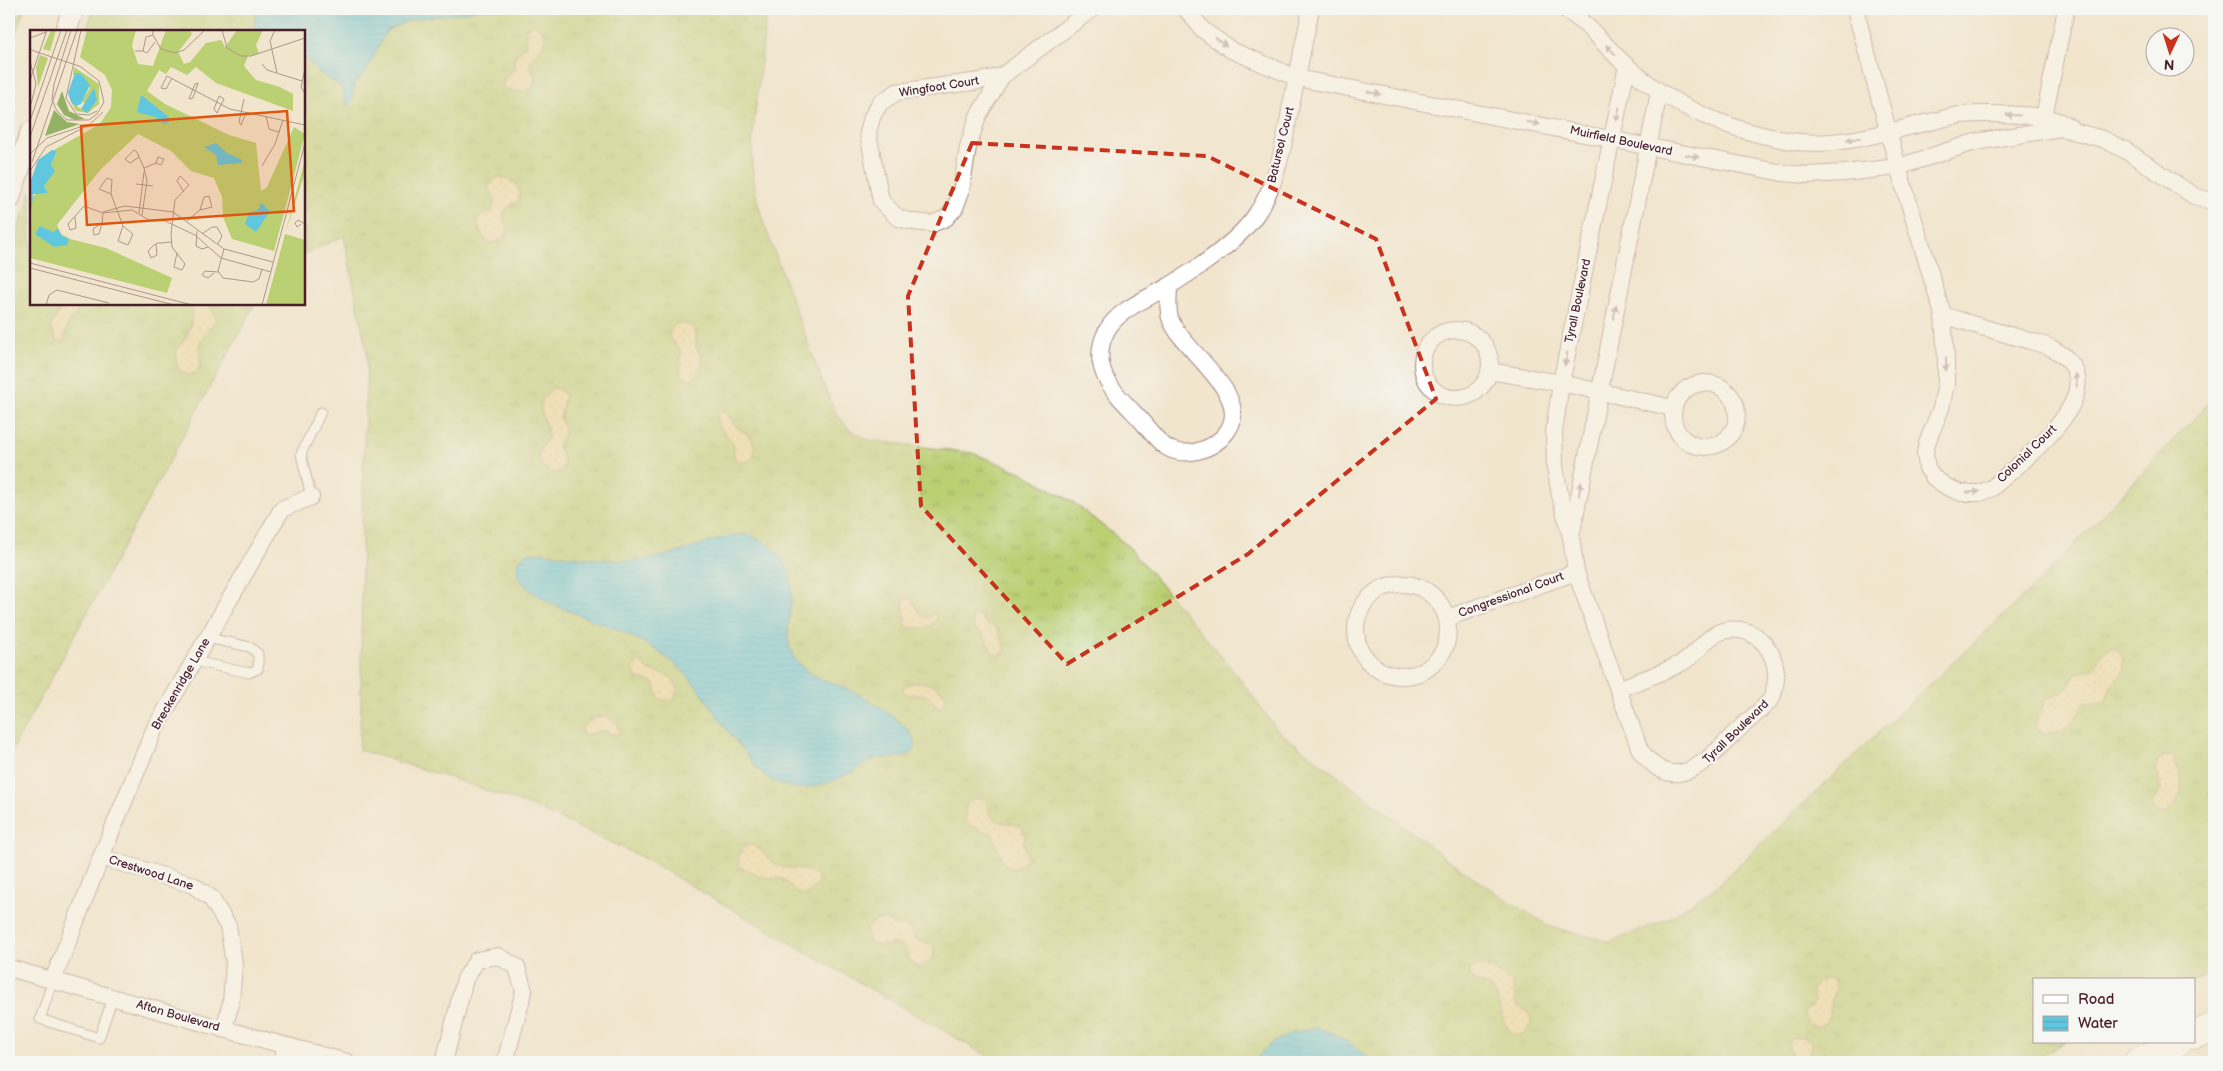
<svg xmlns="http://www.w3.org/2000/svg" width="2223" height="1071" viewBox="0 0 2223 1071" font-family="'Balsamiq Sans',sans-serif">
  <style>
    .grass { fill: url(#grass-tufts); stroke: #82774f }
    .sand { fill: url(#sand-dots); stroke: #9c7c64 }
    .water { fill: url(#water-rules); stroke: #567384 }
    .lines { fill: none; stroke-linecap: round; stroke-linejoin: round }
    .service-casing { stroke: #9e827c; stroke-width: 11 }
    .minor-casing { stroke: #9e827c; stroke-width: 18 }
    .tertiary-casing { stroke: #9e827c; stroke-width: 23 }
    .motorway-casing { stroke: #9e827c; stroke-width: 29 }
    .service { stroke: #fff; stroke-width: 9 }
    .minor { stroke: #fff; stroke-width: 16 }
    .tertiary { stroke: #fff; stroke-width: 21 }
    .motorway { stroke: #fff; stroke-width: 28 }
    .oneway { fill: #ae9aa0 }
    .marked { fill: none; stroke: #c8321e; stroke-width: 4; stroke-dasharray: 10 6; stroke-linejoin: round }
    .labels { text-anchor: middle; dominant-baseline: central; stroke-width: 4; stroke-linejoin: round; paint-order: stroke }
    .street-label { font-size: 12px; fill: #4a1f2b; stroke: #f6f6f2 }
    .inset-road { fill: none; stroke: #ae968c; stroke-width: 1 }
    .view { fill: #e0560e; fill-opacity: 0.15; stroke: #e0560e; stroke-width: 2.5 }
    .inset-edge { fill: none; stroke: #4a1f2b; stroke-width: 2.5 }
  </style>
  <defs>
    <pattern id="grass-tufts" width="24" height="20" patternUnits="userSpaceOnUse" patternTransform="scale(1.25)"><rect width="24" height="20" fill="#bbcf73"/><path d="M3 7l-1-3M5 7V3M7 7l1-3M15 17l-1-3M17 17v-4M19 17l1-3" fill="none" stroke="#a2b164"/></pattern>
    <pattern id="sand-dots" width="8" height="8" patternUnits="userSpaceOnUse" patternTransform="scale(1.25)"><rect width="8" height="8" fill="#eeda9e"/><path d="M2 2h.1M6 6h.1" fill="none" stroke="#cebb88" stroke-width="1.8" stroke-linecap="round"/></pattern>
    <pattern id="water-rules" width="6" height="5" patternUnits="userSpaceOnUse" patternTransform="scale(1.25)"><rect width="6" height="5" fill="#61c7de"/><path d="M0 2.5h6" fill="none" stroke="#56aabf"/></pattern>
  </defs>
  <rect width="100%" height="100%" fill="#f6f6f2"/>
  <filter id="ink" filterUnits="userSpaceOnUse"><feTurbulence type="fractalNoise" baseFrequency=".02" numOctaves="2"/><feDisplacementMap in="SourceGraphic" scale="10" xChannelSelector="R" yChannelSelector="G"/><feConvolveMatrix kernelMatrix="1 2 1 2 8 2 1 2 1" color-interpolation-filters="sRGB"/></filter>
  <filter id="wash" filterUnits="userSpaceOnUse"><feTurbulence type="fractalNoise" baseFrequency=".0096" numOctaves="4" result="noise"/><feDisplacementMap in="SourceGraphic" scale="20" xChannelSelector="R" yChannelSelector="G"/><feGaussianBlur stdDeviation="1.12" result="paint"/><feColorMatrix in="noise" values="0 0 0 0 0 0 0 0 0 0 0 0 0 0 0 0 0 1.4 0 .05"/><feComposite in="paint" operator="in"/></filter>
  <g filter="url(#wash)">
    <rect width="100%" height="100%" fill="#f1e5cd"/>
    <g class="grass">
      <polygon points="15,9 24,9 9,54 9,26"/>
      <polygon points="94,9 767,9 753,132 752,165 756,195 763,221 821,379 836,413 850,430 868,440 972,453 1021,472 1073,502 1129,547 1237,675 1277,730 1447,859 1507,900 1551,927 1610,942 1666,920 1715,887 2044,577 2214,397 2214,972 2194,981 2034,980 2034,1042 2066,1042 2027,1062 998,1062 636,854 531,806 451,778 359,750 361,705 362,517 367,353 344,236 304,254 304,31 86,31"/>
      <polygon points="31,191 31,304 255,304 9,756 9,256"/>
    </g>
    <g class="sand">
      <path d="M535,24L545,35C544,53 535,50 531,63C528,70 538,76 534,85C531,94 508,92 502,88L504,79L514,69L515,57L526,45V27Z"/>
      <path d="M501,177C514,180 522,187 519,201C504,210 500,211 508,229C505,239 497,244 487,243L479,230L478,219L482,215L492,212L495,199L488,188L496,178Z"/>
      <polygon points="63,304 80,304 80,308 67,326 64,341 56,341 51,326"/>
      <path d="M196,304L210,307L215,315L216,320L200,342V368L193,375H186L179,370C169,348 184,346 189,330C192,322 191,313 193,306Z"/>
      <polygon points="676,323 691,325 696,330 696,347 701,355 702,366 692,379 685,378 680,374 681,351 669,337 669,333"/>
      <path d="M552,388H556L565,395L560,419L566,431L558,446L565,463L559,473C548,472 535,465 540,451C541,446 546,441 549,437L541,411V401Z"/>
      <path d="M721,411L726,412C729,416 732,421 735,425C741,432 748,432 753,441C760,455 748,469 734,459V444C728,433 715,430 717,415Z"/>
      <path d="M906,597L912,599L921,615L926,617L936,613L937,620C929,629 917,630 906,626L903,604Z"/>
      <polygon points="979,614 986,623 997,628 1006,649 1004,654 998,655 993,653 984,636 973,627 972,617 974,615"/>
      <path d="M2111,647C2124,651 2124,661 2123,673L2112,684L2106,700L2100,703H2084C2079,709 2077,717 2071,724C2063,734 2044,736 2034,728C2036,718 2043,711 2045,700L2068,688L2076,673C2092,667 2093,675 2100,655Z"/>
      <path d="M638,662C644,664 646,670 651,671C666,676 670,671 678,688L673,701L659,699L654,683L636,678L633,667Z"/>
      <path d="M918,682C930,683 941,687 947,698L942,706L938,707C924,692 929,695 908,695L902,689L905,685Z"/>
      <path d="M603,716C612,717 618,722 620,731L618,734H611L604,730L585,736L582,734V727L594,718Z"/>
      <path d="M2167,755C2174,756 2174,759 2176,765C2177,770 2181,775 2182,780C2184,794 2175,806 2165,814C2157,814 2153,812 2152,803L2161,789L2155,767L2157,760Z"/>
      <path d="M978,798L985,799L992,817L998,821L1018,825L1022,827L1025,837L1024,844L1027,858C1003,887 1000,847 992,834L970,826L965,821L966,805L972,799Z"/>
      <path d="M749,844C762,847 767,859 777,865C792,872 803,864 818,877L819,881C801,903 801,897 783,879L761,877L740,867C737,856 739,850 749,844Z"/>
      <path d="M876,920L888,921L892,925H904L911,929L915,940L929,943L933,946C937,957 930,963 920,967C905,964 910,948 900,945C889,941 885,951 869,941L866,930Z"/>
      <path d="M1483,965L1490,967L1513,983L1516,1004C1520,1007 1527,1010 1529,1014C1536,1026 1525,1037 1514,1035C1496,1019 1504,1003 1490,987L1470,979L1469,970L1474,966Z"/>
      <path d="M1828,978L1833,979L1837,988C1835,991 1833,995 1832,999C1830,1009 1831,1027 1815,1026C1809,1026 1806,1021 1804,1016L1806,1011L1813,1006L1814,999L1811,991L1819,981Z"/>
      <polygon points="1798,1037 1804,1037 1812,1043 1809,1053 1810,1062 1793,1062 1788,1043 1791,1039"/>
    </g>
    <g class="water">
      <polygon points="258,9 476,9 472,11 410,20 386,31 366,72 354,84 352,101 348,105 346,105 342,87 319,73 304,57 304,31 254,31 255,17"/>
      <path d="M744,534C779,542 796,570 791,605C789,623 784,640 794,657C808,678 831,681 852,691C867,698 909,724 914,739C923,763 885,756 874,759C867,762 862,767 855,771C818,789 787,800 755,766C746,753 735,740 725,727C711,707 698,686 681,669C663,652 638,639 616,629C596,620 506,595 518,564C521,556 524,554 532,552C573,554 614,566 655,558C685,553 713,537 744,534Z"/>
      <path d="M1316,1028C1338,1032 1357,1048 1372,1062H1255C1267,1040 1293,1031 1316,1028Z"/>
    </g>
  </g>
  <g filter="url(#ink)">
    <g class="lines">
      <defs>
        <g id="service">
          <polyline points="311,497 301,454 321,412"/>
          <polyline points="194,661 249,673 258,669 258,654 250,647 208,638"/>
          <polyline points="53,980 40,1019 99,1038 113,997"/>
        </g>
        <g id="minor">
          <polyline points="1186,9 1203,30 1231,50 1297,78 1783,173 1808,175 1844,173 1898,167 1975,142 2061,128 2103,139 2125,150 2194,196 2214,202"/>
          <path d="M1564,9C1589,23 1606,48 1628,67C1674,108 1730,131 1791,141C1835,148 1883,133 1925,123C1937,121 1950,116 1962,115C1981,113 2000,114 2019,115C2037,116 2054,117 2070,127"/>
          <path d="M1855,9L1898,167L1943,315L1946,358V384L1941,408L1927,443L1925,453L1927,468L1934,478L1947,487L1961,493H1980L1992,488C2024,459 2123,387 2053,349C2043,343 2031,342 2020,338C1994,331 1969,323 1943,315"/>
          <polyline points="1002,76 978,116 968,147 961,191 955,208 946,218 932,224 914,222 898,218 881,201 868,133 872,117 880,103 897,92 980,81 1002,76 1092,9"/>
          <polyline points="2042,127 2066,9"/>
          <path d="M1169,286C1169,296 1167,308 1170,318C1181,351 1256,396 1226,433C1213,450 1185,459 1166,447C1156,440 1147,427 1139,418C1115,393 1087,368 1107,330C1119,309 1147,299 1167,287C1178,281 1189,273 1200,266C1220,252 1241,236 1255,216C1278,184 1284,143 1291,105C1298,73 1304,41 1311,9"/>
          <circle cx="1456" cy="364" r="34"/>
          <polyline points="1489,371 1561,383 1673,408"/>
          <circle cx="1705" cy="415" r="32"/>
          <polyline points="1572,532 1659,92"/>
          <circle cx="1402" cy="630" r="46"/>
          <polyline points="1447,618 1576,572"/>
          <path d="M1618,689C1640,680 1665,673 1685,661C1698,653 1707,635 1723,631C1756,622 1782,655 1775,686C1774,689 1774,694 1772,697C1767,707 1748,720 1740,728C1709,758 1676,800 1640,750L1576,572L1571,537L1560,495L1555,467L1554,432L1561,383L1627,66"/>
          <polyline points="101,857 193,885 211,898 228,926 234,963 231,1003 224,1029"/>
          <polyline points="9,968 224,1029 347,1062"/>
          <polyline points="53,980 101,857 154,730 282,509 311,497"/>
          <polyline points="282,1062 286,1046"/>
          <polyline points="444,1062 465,979 477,960 498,956 517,967 524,991 505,1062"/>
        </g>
        <g id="tertiary">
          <polyline points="66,31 73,9"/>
          <polyline points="9,199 31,133"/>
        </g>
        <g id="motorway">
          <polyline points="2194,1035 2214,1027"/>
          <polyline points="2138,1062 2178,1042"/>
        </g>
      </defs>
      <use href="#service" class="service-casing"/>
      <use href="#minor" class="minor-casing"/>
      <use href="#tertiary" class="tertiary-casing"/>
      <use href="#motorway" class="motorway-casing"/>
      <use href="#service" class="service"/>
      <use href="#minor" class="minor"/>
      <use href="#tertiary" class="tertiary"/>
      <use href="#motorway" class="motorway"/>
    </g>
    <defs><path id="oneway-solid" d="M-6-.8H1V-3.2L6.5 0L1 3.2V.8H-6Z" transform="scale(1.25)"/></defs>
    <g class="oneway">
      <use href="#oneway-solid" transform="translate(1221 42) rotate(36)"/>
      <use href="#oneway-solid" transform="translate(1611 50) rotate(-135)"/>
      <use href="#oneway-solid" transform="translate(1374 93) rotate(11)"/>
      <use href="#oneway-solid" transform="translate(1618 114) rotate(101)"/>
      <use href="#oneway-solid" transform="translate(2013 115) rotate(-177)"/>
      <use href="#oneway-solid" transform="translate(1533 123) rotate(11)"/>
      <use href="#oneway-solid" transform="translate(1853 139) rotate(171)"/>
      <use href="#oneway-solid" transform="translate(1692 156) rotate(11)"/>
      <use href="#oneway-solid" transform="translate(1615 312) rotate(-79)"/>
      <use href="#oneway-solid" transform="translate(1566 359) rotate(102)"/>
      <use href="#oneway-solid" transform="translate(1946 364) rotate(90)"/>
      <use href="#oneway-solid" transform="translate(2076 380) rotate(-98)"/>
      <use href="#oneway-solid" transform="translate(1580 489) rotate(-80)"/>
      <use href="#oneway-solid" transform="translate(1973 492) rotate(-3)"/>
    </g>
  </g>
  <path d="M0 0H2223V1071H0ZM972,143L1207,156L1376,239L1436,399L1248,554L1067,664L921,506L908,296Z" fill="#f1e5cd" fill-opacity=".55" fill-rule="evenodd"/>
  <path class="marked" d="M972,143L1207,156L1376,239L1436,399L1248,554L1067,664L921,506L908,296Z"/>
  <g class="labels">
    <g class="street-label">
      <text transform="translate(939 87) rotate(-9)">Wingfoot Court</text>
      <text transform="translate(1621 141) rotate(12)">Muirfield Boulevard</text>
      <text transform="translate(1281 145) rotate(-76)">Batursol Court</text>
      <text transform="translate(1578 301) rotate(-78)">Tyrall Boulevard</text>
      <text transform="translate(2027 454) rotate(-44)">Colonial Court</text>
      <text transform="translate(1511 595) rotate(-20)">Congressional Court</text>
      <text transform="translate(181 684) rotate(-60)">Breckenridge Lane</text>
      <text transform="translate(1736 732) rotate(-44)">Tyrall Boulevard</text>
      <text transform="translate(151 873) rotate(18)">Crestwood Lane</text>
      <text transform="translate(178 1016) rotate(16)">Afton Boulevard</text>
    </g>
  </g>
  <g transform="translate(30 30)">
    <rect width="275" height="275" fill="#f1e5cd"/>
    <path d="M21,0H26L20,21L13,19ZM57,0H106L102,16L108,34L123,36L136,0H159L162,4L148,22L154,34L160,32L176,13L191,10L195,17L207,0H233L226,15L229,24L218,26L214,36L226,50L250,57L263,64V81L186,53L166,37L157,45L141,37L136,44L129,40L117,61L135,74L199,105L226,113L231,161L237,157L264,97L275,104L244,221L202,209L193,187L192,167L184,148L161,141L141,121L108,104L70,140L27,195L31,204L40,209L76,218L142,248L137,263L0,228L2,168L7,162L18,163L14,156L23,139L21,135L27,121L24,120L70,94L81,77L82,60L75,45L50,27ZM10,25L18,28L8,57L6,37ZM44,37L69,54V74L58,83L46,81L41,72L54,81L58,69L55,74L52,71L60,58L50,44L43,45ZM275,130V142L255,204L275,210V275H236Z" fill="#bbcf73"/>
    <path d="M32,61L39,81L55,89L45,90L34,85L27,74ZM24,80L37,92L50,94L15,106Z" fill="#94b265"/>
    <path d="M45,43L51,44L60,55L51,74L46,76L41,72L38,63ZM64,58L67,70L57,83L51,79ZM111,65L140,88L139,92L134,94L125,87L107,82ZM186,113L197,123L212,130V133L188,135L186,125L174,117ZM22,120L27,121L21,135L25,141L14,156L18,163L3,164L1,185L0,153L8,130ZM231,173L240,181L226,202L215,194L219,183L228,180ZM10,196L23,202L28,199L32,206L39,209L37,215L24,217L5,204Z" fill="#61c7de"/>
    <path class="inset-road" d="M51,0L36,68L46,84L59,85L67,81M192,0L197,18L211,26H221L275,8M245,0L240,11L247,43M123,5L131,19L145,23L154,20L175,0M0,8L16,2M0,19L4,21L46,35L51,37L69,51L74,72L67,84L59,90H37L27,81L22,70L24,54L25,51L41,0M105,21H113L116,7L123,5V0M113,21L117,23L125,12M0,31L6,54L0,78M232,34L237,40L272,51M275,39L271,57L275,64M142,48L136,59L131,58L137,46L200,79L275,95M0,50L17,0M168,53L163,68L159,69L165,54ZM189,66L194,69L187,83L184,79ZM214,69L209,92L211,95L216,83M236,86L239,99L249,102M0,91L31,0M0,107L37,0M0,124L17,108L53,96M109,127L100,133L95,129L104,120L107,122L114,138L117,151L112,185M2,132L47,0M232,136L245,114L253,90M114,138L126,133L128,127L134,129L131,135L126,133M0,141L16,117L59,95L73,82M106,154L123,156M81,164L69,159L77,148L82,150L81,164L93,196L103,204L98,215L88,211L93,196M73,182L95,176L143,182L194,219L243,232M109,183L114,142M45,187L46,198L40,200L38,194L54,176L73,183L102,180L119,190H133L165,205L191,228L241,242M157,191L170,180L182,177L179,166L174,167L170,180M72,193L69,204L64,205L63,199L72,193L73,183M271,194L267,197L265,193L268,190L275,194M167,201L166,216L172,219L178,217M172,204L182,197H187L192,206L188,214M126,214L127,225L121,228L118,221L124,215L128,213H131L141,212M194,219L188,241L193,248L223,252L229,249L232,239M147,223L144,237L152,240L155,234L142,217L141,204L145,170L159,155L150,146L147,151L154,162M0,233L162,275M0,238L144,275M184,243L178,248L172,245L175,241L188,242M16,275L19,265L27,260L79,273M232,275L275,113"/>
    <path class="view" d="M257,81L264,181L57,195L51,96Z"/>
    <rect width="275" height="275" class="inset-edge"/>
  </g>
  <rect width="2223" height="1071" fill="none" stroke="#f6f6f2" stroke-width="30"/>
  <rect x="2033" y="978" width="162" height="65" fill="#f6f6f2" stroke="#b1a0a2"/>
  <rect x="2043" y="995" width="25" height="8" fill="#ffffff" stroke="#b1a0a2"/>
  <text x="2078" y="1004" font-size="15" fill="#4a1f2b">Road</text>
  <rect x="2043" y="1016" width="25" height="15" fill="url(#water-rules)" stroke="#b1a0a2"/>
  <text x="2078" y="1028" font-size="15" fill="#4a1f2b">Water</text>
  <g transform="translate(2170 52) rotate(184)"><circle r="24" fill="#f6f6f2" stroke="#b1a0a2"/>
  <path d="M0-4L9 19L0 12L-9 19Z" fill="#c8321e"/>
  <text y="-8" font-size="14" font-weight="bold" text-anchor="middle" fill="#4a1f2b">N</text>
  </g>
</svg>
